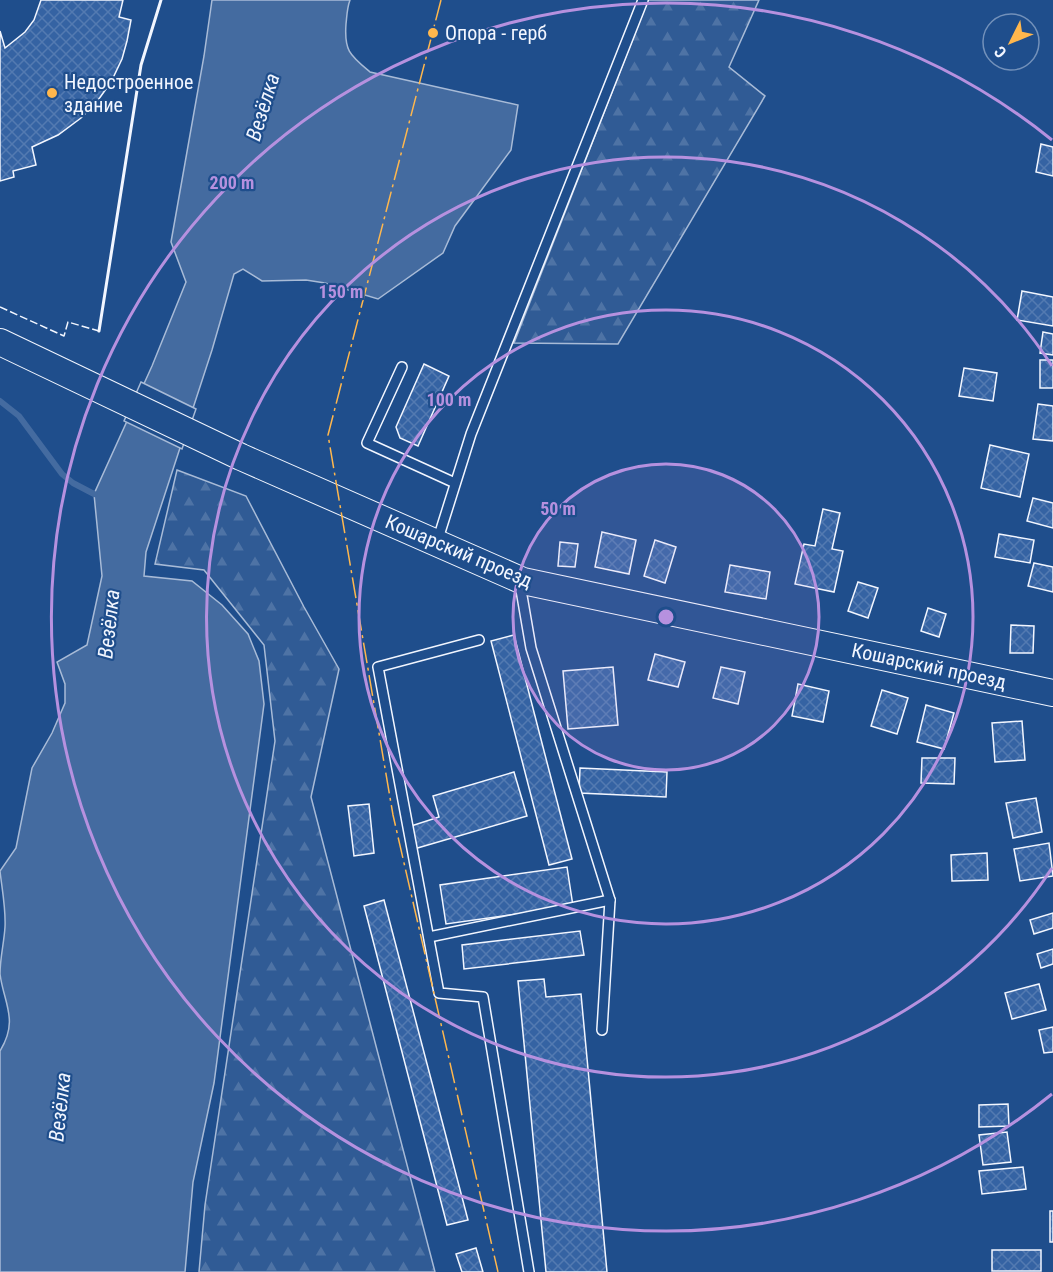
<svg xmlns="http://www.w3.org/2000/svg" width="1053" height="1272" viewBox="0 0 1053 1272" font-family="'Roboto Condensed',sans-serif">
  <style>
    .forest { fill: url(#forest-firs); stroke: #a8bbd7; stroke-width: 1.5 }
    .water { fill: #446ba0; stroke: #a8bbd7; stroke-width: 1.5 }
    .pier { fill: #1f4e8c; stroke: #a8bbd7; stroke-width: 1.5 }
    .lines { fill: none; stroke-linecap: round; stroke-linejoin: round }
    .stream { stroke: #446ba0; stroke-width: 6 }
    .building { fill: url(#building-cross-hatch); stroke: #f2f6ff; stroke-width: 1.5 }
    .lane-casing { stroke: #f2f6ff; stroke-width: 12 }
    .secondary-casing { stroke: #f2f6ff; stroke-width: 28 }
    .lane { stroke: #1f4e8c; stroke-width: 9 }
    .secondary { stroke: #1f4e8c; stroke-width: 26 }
    .fence { stroke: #f2f6ff; stroke-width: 1.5; stroke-dasharray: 8 3; stroke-linecap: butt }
    .wall { stroke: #f2f6ff; stroke-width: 3 }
    .power { stroke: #ffb74d; stroke-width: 1.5; stroke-dasharray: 21 4.5 3 4.5; stroke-linecap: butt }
    .ring { fill: none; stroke: #b691df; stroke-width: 3 }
    .poi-dot { fill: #ffb74d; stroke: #1f4e8c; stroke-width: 2 }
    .labels { text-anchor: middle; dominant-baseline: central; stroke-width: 4.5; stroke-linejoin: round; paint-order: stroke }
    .poi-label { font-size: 20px; fill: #f2f6ff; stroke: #1f4e8c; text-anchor: start }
    .street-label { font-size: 20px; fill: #f2f6ff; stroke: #1f4e8c }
    .water-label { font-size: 21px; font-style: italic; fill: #f2f6ff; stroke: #1f4e8c }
    .centre { fill: #b691df; stroke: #1f4e8c; stroke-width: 3 }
    .ring-label { font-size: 18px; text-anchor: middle; font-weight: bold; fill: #b691df; stroke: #1f4e8c; stroke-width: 4.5; stroke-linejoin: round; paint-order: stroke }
  </style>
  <defs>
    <pattern id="forest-firs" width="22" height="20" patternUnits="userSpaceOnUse" patternTransform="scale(1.5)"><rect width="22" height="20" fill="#305b95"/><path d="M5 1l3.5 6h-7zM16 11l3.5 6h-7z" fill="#4e73a5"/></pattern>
    <pattern id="building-cross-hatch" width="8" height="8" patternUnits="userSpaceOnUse" patternTransform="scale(1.5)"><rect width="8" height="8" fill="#3563a3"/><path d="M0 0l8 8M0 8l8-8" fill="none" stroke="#537ab1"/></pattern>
  </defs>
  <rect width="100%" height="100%" fill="#1f4e8c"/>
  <g class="forest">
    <polygon points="648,0 759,0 729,67 765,96 618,344 514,343"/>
    <polygon points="177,470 246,496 304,607 339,669 311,797 435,1272 199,1272 205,1205 275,741 264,645 204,570 155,564"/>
  </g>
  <path class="water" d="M212,0H350C347,8 347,15 346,24C344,51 350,55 370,72L518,105L511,150L455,226L443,253L378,299L325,283L306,280L262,281L243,269L234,274L212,350L146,552L144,576L192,581L222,605L248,634L259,661L264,704L214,1083L193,1182L185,1272H0V1051C19,1020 4,1004 0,974C0,958 4,943 5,927C6,909 2,889 0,871L16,848L32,768L52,733L65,703V684L57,662L87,645L102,576L94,494L152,366L186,282L171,242L204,56Z"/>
  <polygon class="pier" points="141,382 196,409 182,449 124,421"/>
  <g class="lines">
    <polyline class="stream" points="0,401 19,416 62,474 73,483 94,494"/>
  </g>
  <g class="building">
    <polygon points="41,0 123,0 119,17 131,20 127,41 122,59 111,82 96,103 81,118 58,135 32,147 36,165 13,171 14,177 0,181 0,31 5,48 25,32 34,20"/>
    <polygon points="1041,144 1053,147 1053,176 1036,172"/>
    <polygon points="1022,291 1053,297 1053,326 1017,320"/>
    <polygon points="1043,332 1053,334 1053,355 1040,353"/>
    <rect x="1040" y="360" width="13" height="28"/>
    <polygon points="424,364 449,376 418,446 400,438 396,427"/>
    <polygon points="964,368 997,373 993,401 959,396"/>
    <polygon points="1038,404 1053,406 1053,441 1033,439"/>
    <polygon points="990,445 1029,454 1020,497 981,488"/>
    <polygon points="1033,498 1053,503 1053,528 1027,521"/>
    <polygon points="823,509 840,513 832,549 843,551 834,592 795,584 804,544 815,546"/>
    <polygon points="602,532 636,540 629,574 595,567"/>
    <polygon points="999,534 1034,540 1030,563 995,557"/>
    <polygon points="655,540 676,547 665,583 644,576"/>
    <polygon points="560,542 578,544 575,567 558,566"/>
    <polygon points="1034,563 1053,567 1053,592 1028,586"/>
    <polygon points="730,565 770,572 766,599 725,592"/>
    <polygon points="858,582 878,588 868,618 848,611"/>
    <polygon points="928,608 946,614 939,637 921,631"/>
    <polygon points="1011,625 1034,626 1033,653 1010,653"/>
    <polygon points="514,635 572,859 549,865 491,641"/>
    <polygon points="655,654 685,662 678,687 648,680"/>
    <polygon points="613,667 618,725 568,729 563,671"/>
    <polygon points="721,667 745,672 738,704 713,698"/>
    <polygon points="798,684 829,691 823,722 792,716"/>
    <polygon points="882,690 908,698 897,734 871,726"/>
    <polygon points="926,705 954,713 944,749 917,742"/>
    <polygon points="1022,721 1025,760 995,762 992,723"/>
    <polygon points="922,758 955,758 954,784 921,783"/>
    <polygon points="580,768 667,772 666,797 579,793"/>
    <polygon points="514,772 527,816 414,849 408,827 439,817 433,796"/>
    <polygon points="1036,798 1042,832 1013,838 1006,803"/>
    <polygon points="369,804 374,853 354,856 348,806"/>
    <polygon points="1049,843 1053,876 1020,881 1014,849"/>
    <polygon points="987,853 988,880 952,881 951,855"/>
    <polygon points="567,867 573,906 446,924 440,885"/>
    <polygon points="384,900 468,1220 447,1225 364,906"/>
    <polygon points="1053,913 1053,928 1034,934 1030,920"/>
    <polygon points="580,931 584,955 464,969 462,945"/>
    <polygon points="1053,949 1053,964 1041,968 1037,954"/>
    <polygon points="544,979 546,997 581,994 607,1272 546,1272 518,981"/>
    <polygon points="1039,984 1046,1010 1012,1019 1005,993"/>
    <polygon points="1053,1027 1053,1052 1044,1053 1039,1030"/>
    <polygon points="1008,1104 1009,1126 979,1127 979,1105"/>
    <polygon points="1007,1132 1011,1162 983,1165 979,1135"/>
    <polygon points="1023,1167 1026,1189 982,1194 979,1171"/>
    <rect x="1050" y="1211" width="3" height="31"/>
    <polygon points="476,1248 483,1272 462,1272 456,1254"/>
    <rect x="992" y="1250" width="49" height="21"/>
  </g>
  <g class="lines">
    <defs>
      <g id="lane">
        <polyline points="402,367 367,443 455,483"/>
        <polyline points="437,542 471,434 643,0"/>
        <polyline points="522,584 521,590 531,648 610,900 602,1030"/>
        <polyline points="479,640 378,667 439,993 483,997 529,1272"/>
        <polyline points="429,937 610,900"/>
      </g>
      <polyline id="secondary" points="0,342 241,457 523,581 1053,693"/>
    </defs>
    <use href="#lane" class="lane-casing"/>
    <use href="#secondary" class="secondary-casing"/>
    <use href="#lane" class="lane"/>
    <use href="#secondary" class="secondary"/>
    <polyline class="fence" points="0,307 64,336 68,322 99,331"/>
    <polyline class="wall" points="99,331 141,65 161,0"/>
    <polyline class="power" points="441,0 328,435 393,815 498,1272"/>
  </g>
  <circle cx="666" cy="617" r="153" fill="#b691df" fill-opacity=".12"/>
  <g class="ring">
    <circle cx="666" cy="617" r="153"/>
    <circle cx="666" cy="617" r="307"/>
    <path d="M1052 868A460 460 0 1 1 1052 366"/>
    <path d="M1052 1094A614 614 0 1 1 1052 140"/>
  </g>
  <g class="poi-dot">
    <circle cx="433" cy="33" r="6"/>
    <circle cx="52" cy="93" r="6"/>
  </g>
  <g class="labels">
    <g class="poi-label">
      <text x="445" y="33">Опора - герб</text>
      <text x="64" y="82">Недостроенное<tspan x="64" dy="23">здание</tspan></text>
    </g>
    <g class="street-label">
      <text transform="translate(459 551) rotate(23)">Кошарский проезд</text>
      <text transform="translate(929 666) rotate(12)">Кошарский проезд</text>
    </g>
    <g class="water-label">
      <text transform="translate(263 107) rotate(-73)">Везёлка</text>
      <text transform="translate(109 624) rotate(-84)">Везёлка</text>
      <text transform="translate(60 1107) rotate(-84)">Везёлка</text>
    </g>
  </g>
  <circle cx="666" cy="617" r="9" class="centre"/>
  <g class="ring-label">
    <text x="232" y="189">200 m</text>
    <text x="341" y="298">150 m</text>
    <text x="449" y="406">100 m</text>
    <text x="558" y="515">50 m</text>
  </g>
  <g transform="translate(1011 42) rotate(227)"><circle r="28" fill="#1f4e8c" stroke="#7391ba" stroke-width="1.5"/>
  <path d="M0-4.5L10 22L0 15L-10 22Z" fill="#ffb74d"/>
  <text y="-9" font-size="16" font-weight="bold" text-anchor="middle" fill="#f2f6ff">С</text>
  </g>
</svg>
